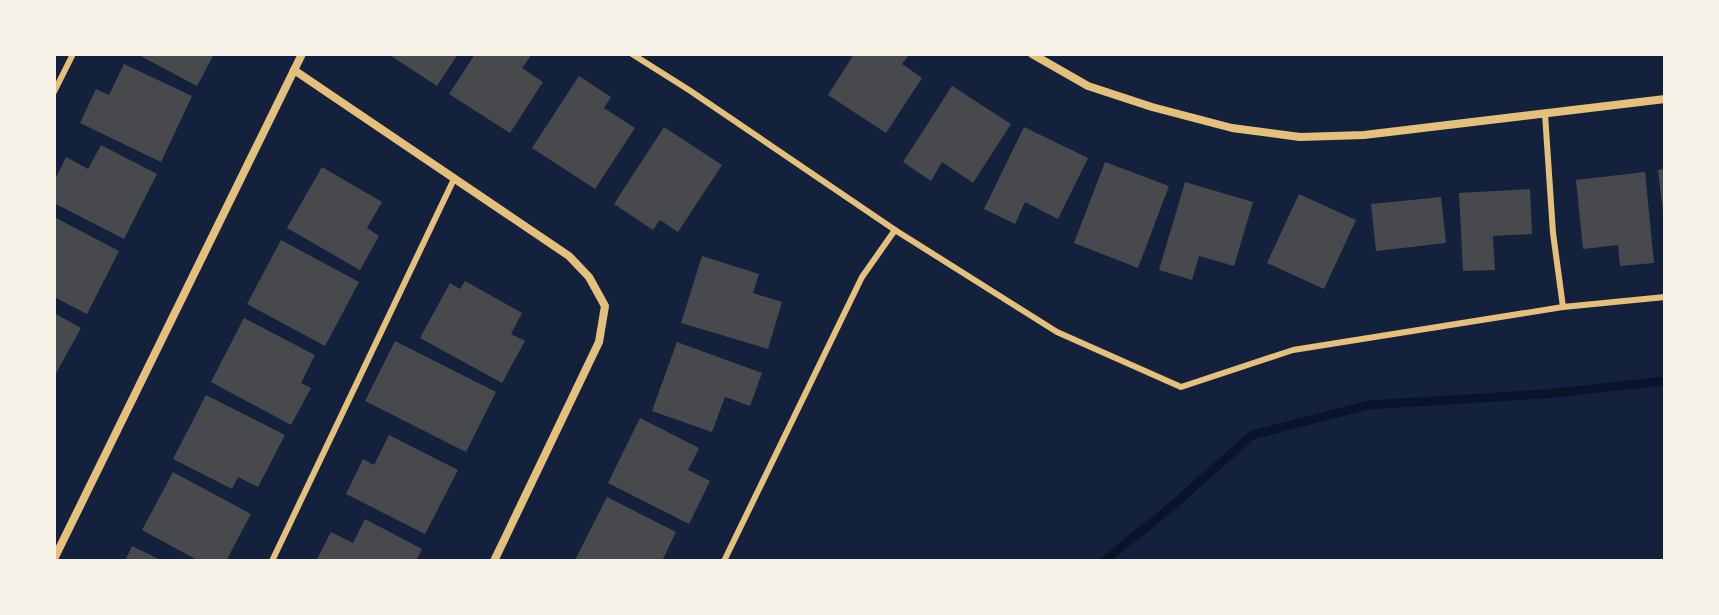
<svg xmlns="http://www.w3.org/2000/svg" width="1719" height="615" viewBox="0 0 1719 615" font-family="'Alegreya Sans',sans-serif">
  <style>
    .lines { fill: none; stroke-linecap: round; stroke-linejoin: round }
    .stream { stroke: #0b132b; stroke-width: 9 }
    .building { fill: #48494c }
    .service { stroke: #e5c07b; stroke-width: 6 }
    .minor { stroke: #e5c07b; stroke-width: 8 }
  </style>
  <rect width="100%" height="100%" fill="#14213d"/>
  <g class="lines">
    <polyline class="stream" points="1104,561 1171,507 1252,435 1369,405 1545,394 1665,381"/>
  </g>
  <g class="building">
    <polygon points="137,54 214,54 197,86"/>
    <polygon points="388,54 458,54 437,86"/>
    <polygon points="475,54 532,54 522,68 543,82 510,133 449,94"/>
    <polygon points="854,54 905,54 908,56 902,64 922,78 886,133 828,95"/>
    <polygon points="124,64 192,96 161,162 80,123 96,89 109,95"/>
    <polygon points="579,76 611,97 604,108 635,128 595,189 532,148"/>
    <polygon points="952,86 1011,124 973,183 942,162 931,181 903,162"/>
    <polygon points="664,127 722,165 678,232 660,220 653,230 614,204"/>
    <polygon points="1024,127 1088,158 1058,219 1025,202 1015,224 984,209"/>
    <polygon points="101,145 157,174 124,239 54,203 54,182 66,157 88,169"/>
    <polygon points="1105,162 1169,186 1138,268 1074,243"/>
    <polygon points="322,167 382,202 367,228 379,236 360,270 287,228"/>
    <polygon points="1665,169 1665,211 1663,211 1658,170"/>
    <polygon points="1645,172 1654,263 1620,266 1618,245 1583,249 1576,180"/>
    <polygon points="1185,182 1253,202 1234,266 1199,256 1192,280 1159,270"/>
    <polygon points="1530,189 1532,234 1493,236 1495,270 1463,271 1459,193"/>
    <polygon points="1299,194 1356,220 1324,289 1267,263"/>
    <polygon points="1441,197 1446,243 1376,251 1371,204"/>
    <polygon points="54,217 119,251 87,314 54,297"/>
    <polygon points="281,240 359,282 325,346 247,304"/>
    <polygon points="702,256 759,274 753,293 782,302 768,349 681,323"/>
    <polygon points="465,281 522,313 511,334 525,341 502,383 420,338 450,283 460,289"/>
    <polygon points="54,313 81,328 54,377"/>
    <polygon points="244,318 315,355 301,383 311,388 291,425 211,382"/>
    <polygon points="395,341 496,392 466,452 365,401"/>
    <polygon points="677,342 762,373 750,406 725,397 712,432 652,411"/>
    <polygon points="206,395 285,435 258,487 238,477 232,489 173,459"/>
    <polygon points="640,418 699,448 688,470 710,481 689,524 608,483"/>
    <polygon points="389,435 458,470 425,534 346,494 363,459 374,465"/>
    <polygon points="173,472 251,514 226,561 199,561 142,530"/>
    <polygon points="607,497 676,532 662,561 575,560"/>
    <polygon points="365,519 422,549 416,561 316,561 331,532 353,543"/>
    <polygon points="132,546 163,561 125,561"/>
  </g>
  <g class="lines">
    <g class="service">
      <polyline points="632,54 689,90 895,230"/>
      <polyline points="54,92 73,54"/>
      <polyline points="1545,114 1553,233 1563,307"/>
      <polyline points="272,561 454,179"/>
      <polyline points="724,561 862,277 895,230 1057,332 1181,387 1293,350 1563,307 1665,297"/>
    </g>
    <g class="minor">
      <polyline points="1032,54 1088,86 1152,107 1232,128 1300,137 1364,135 1665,99"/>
      <polyline points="294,70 569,256 589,277 605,306 599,342 494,561"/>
      <polyline points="54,559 302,54"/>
    </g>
  </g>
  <rect width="1719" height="615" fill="none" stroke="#f6f1e7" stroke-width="112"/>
</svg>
